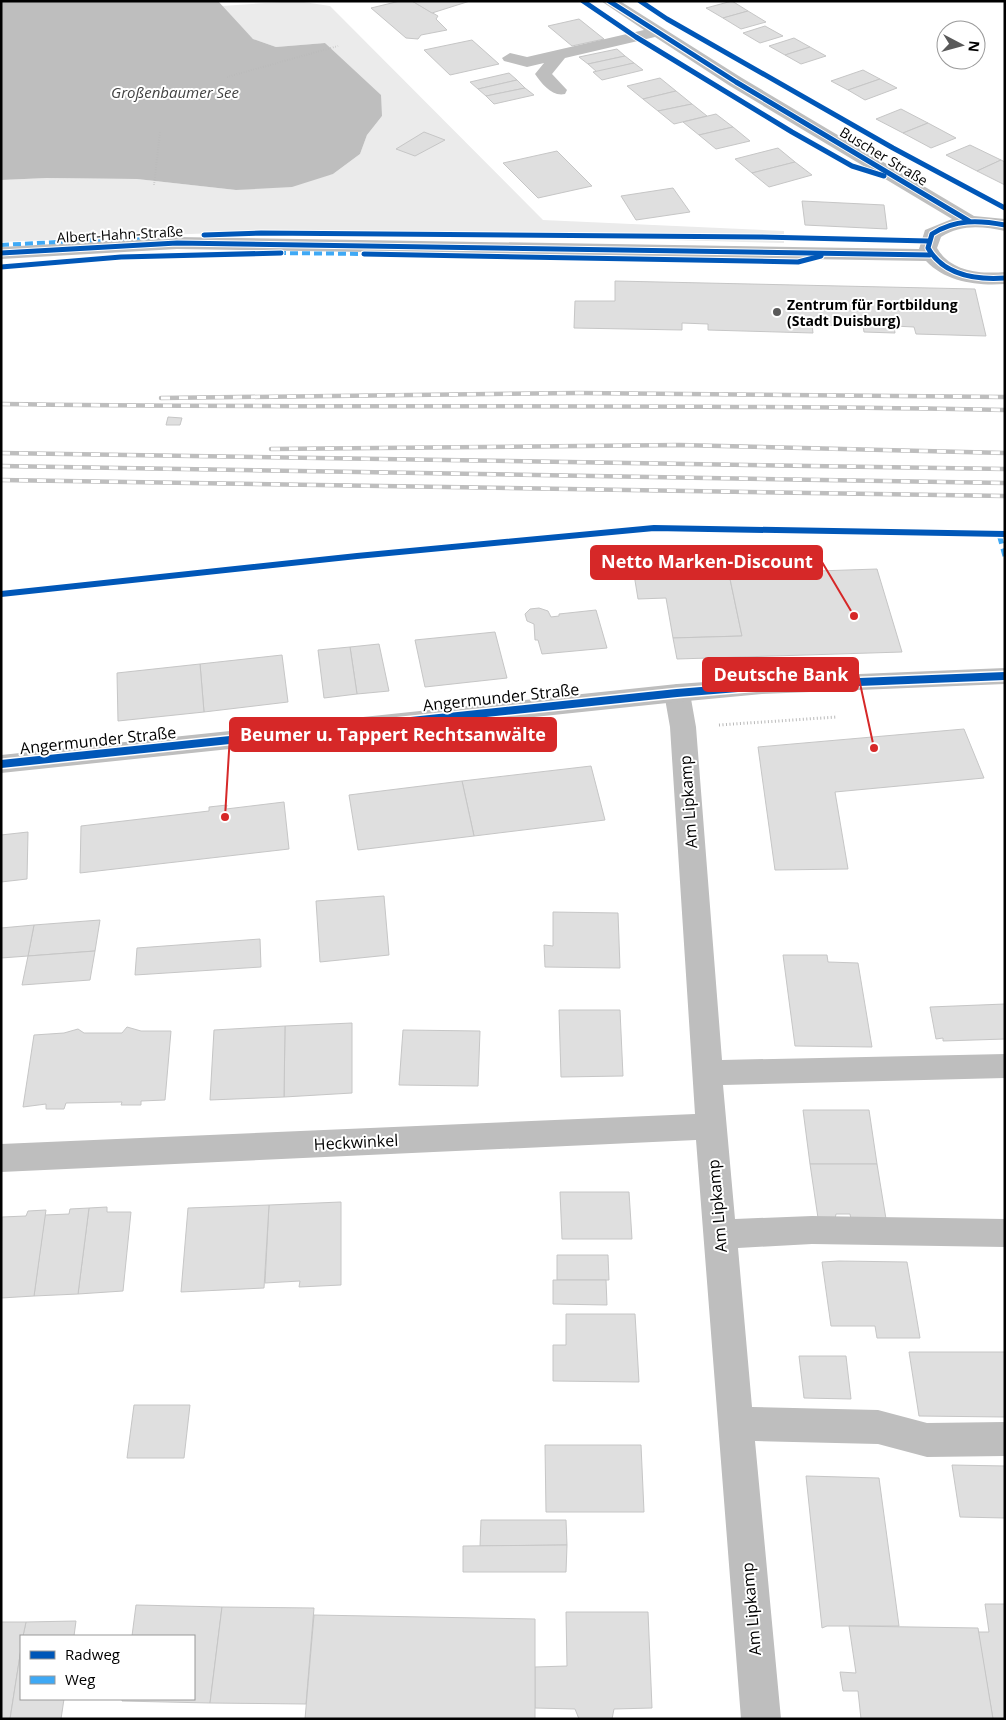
<svg xmlns="http://www.w3.org/2000/svg" width="1006" height="1720" viewBox="0 0 1006 1720" font-family="'Open Sans',sans-serif">
  <style>
    .green { fill: #ebebeb }
    .water { fill: #bebebe }
    .building { fill: #dfdfdf; stroke: #c6c6c6 }
    .lines { fill: none; stroke-linecap: round; stroke-linejoin: round }
    .path-far1 { stroke: #b9b9b9; stroke-width: 2; stroke-dasharray: 0.5 2; stroke-linecap: butt }
    .path { stroke: #b9b9b9; stroke-width: 3; stroke-dasharray: 1 2.5; stroke-linecap: butt }
    .minor { fill: #bebebe; fill-rule: evenodd }
    .major { fill: #bebebe; fill-rule: evenodd }
    .rail-casing { stroke: #bebebe; stroke-width: 4.5 }
    .rail { stroke: #fff; stroke-width: 3; stroke-dasharray: 9; stroke-linecap: butt }
    .quiet-far1 { stroke: #3fa9f5; stroke-width: 4; stroke-dasharray: 8 4; stroke-linecap: butt }
    .quiet { stroke: #3fa9f5; stroke-width: 5; stroke-dasharray: 10 5; stroke-linecap: butt }
    .cycleway-far2-casing { stroke: #fff; stroke-width: 7 }
    .cycleway-far1-casing { stroke: #fff; stroke-width: 9 }
    .cycleway-casing { stroke: #fff; stroke-width: 11 }
    .cycleway-far2 { stroke: #0057b8; stroke-width: 5 }
    .cycleway-far1 { stroke: #0057b8; stroke-width: 6 }
    .cycleway { stroke: #0057b8; stroke-width: 8 }
    .poi-dot { fill: #595959; stroke: #fff; stroke-width: 2 }
    .labels { text-anchor: middle; dominant-baseline: central; stroke-width: 4; stroke-linejoin: round; paint-order: stroke }
    .far-street-label { font-size: 14px; fill: #000; stroke: #fff }
    .far-poi-label { font-size: 14px; font-weight: bold; fill: #000; stroke: #fff; text-anchor: start }
    .far-water-label { font-size: 15px; font-style: italic; fill: #434343; stroke: #fff }
    .street-label { font-size: 16px; fill: #000; stroke: #fff }
    .leader { fill: none; stroke: #d62828; stroke-width: 2 }
    .callout-dot { fill: #d62828; stroke: #fff; stroke-width: 2 }
    .callout { fill: #d62828; stroke: #d62828; stroke-width: 2 }
    .callout-label { font-size: 18px; text-anchor: middle; font-weight: bold; fill: #fff }
  </style>
  <rect width="100%" height="100%" fill="#fff"/>
  <polygon class="green" points="297,1 330,6 543,220 784,231 784,243 283,230 1,242 1,180 47,178 137,179 236,190 333,174 360,154 367,135 382,116 325,43 276,47 253,39 221,6"/>
  <polygon class="water" points="1,1 218,1 253,39 276,47 325,43 381,95 382,116 367,135 360,154 333,174 292,187 236,190 137,179 47,178 1,180"/>
  <g class="building">
    <polygon points="400,1 412,1 438,16 436,19 447,30 421,35 418,39 406,38 371,8"/>
    <polygon points="412,1 470,1 432,13"/>
    <polygon points="732,1 748,11 723,18 706,8"/>
    <polygon points="748,11 766,22 741,29 723,18"/>
    <polygon points="579,19 604,39 572,46 548,26"/>
    <polygon points="765,26 783,36 760,43 743,33"/>
    <polygon points="794,38 810,47 785,55 769,46"/>
    <polygon points="472,40 499,64 450,75 424,50"/>
    <polygon points="810,47 826,56 801,64 785,55"/>
    <polygon points="617,49 625,56 588,64 579,57"/>
    <polygon points="625,56 634,63 597,72 588,64"/>
    <polygon points="634,63 643,70 602,80 593,72"/>
    <polygon points="863,70 880,79 848,90 831,81"/>
    <polygon points="509,73 517,80 478,89 470,82"/>
    <polygon points="660,78 676,91 643,99 627,86"/>
    <polygon points="880,79 897,88 865,100 848,90"/>
    <polygon points="517,80 525,88 486,96 478,89"/>
    <polygon points="525,88 534,95 494,104 486,96"/>
    <polygon points="676,91 692,104 658,111 643,99"/>
    <polygon points="692,104 707,116 674,124 658,111"/>
    <polygon points="901,109 928,123 903,133 876,119"/>
    <polygon points="716,114 733,127 699,135 683,122"/>
    <polygon points="928,123 956,138 931,148 903,133"/>
    <polygon points="733,127 750,141 716,149 699,135"/>
    <polygon points="424,132 445,140 415,156 396,149"/>
    <polygon points="970,145 1001,160 977,171 946,155"/>
    <polygon points="778,148 795,162 752,173 735,159"/>
    <polygon points="557,151 592,186 538,198 503,163"/>
    <polygon points="1001,160 1005,162 1005,185 977,171"/>
    <polygon points="795,162 812,175 769,187 752,173"/>
    <polygon points="673,188 690,212 636,220 621,196"/>
    <polygon points="802,201 884,205 887,229 805,225"/>
    <polygon points="615,281 975,289 986,336 916,334 914,327 894,326 895,333 864,332 863,326 812,325 813,333 708,330 708,324 682,323 682,330 574,328 575,301 615,301"/>
    <polygon points="168,417 182,418 180,425 166,425"/>
    <polygon points="726,560 742,636 673,638 666,598 638,599 632,562"/>
    <polygon points="877,569 902,652 677,659 673,638 742,636 729,574"/>
    <polygon points="539,608 548,611 551,617 559,616 559,614 596,610 607,648 542,654 538,640 535,640 534,624 527,621 525,614 530,609"/>
    <polygon points="495,632 507,678 425,687 415,640"/>
    <polygon points="379,644 389,691 357,694 350,647"/>
    <polygon points="350,647 357,694 324,698 318,650"/>
    <polygon points="282,655 288,702 204,712 200,664"/>
    <polygon points="200,664 204,712 118,721 117,673"/>
    <polygon points="964,729 984,778 835,792 848,869 775,870 758,747"/>
    <polygon points="591,766 605,820 474,836 462,781"/>
    <polygon points="462,781 474,836 358,850 349,795"/>
    <polygon points="284,802 289,849 80,873 81,826 209,811 209,807 227,805 226,809"/>
    <polygon points="28,832 27,879 1,882 1,835"/>
    <polygon points="384,896 389,955 320,962 316,901"/>
    <polygon points="553,912 618,913 620,968 545,967 544,945 553,946"/>
    <polygon points="100,920 95,951 28,956 34,925"/>
    <polygon points="34,925 28,956 1,958 1,928"/>
    <polygon points="260,939 261,967 135,975 137,948"/>
    <polygon points="95,951 90,980 22,985 28,956"/>
    <polygon points="783,955 827,955 828,962 858,963 872,1047 795,1046"/>
    <polygon points="1005,1004 1005,1039 943,1041 943,1038 936,1039 930,1007"/>
    <polygon points="559,1010 620,1010 623,1076 561,1077"/>
    <polygon points="352,1023 352,1093 284,1097 285,1026"/>
    <polygon points="285,1026 284,1097 210,1100 214,1030"/>
    <polygon points="127,1027 141,1031 171,1031 165,1100 141,1101 141,1105 121,1105 122,1102 66,1103 64,1109 46,1109 46,1104 23,1107 34,1035 64,1033 78,1029 84,1033 122,1033"/>
    <polygon points="403,1030 480,1031 478,1086 399,1085"/>
    <polygon points="803,1110 869,1110 877,1164 810,1164"/>
    <polygon points="810,1164 877,1164 886,1219 851,1219 850,1214 836,1214 835,1219 818,1218"/>
    <polygon points="560,1192 629,1192 632,1239 562,1239"/>
    <polygon points="341,1202 341,1285 299,1287 300,1281 265,1283 269,1205"/>
    <polygon points="269,1205 264,1288 181,1292 188,1208"/>
    <polygon points="107,1207 107,1212 131,1212 123,1291 78,1294 89,1208"/>
    <polygon points="89,1208 78,1294 34,1296 45,1215 69,1214 70,1209"/>
    <polygon points="46,1210 34,1296 1,1298 2,1217 26,1216 28,1211"/>
    <polygon points="557,1255 608,1255 609,1280 557,1280"/>
    <polygon points="839,1261 907,1262 920,1338 877,1338 875,1326 831,1326 822,1262"/>
    <polygon points="553,1280 606,1280 607,1305 553,1304"/>
    <polygon points="566,1314 635,1314 639,1382 553,1381 553,1345 566,1345"/>
    <polygon points="909,1352 1005,1352 1005,1417 919,1416"/>
    <polygon points="799,1356 846,1356 851,1399 804,1398"/>
    <polygon points="134,1405 190,1405 184,1458 127,1458"/>
    <polygon points="545,1445 641,1445 644,1512 546,1512"/>
    <polygon points="952,1465 1005,1466 1005,1518 960,1517"/>
    <polygon points="806,1476 879,1478 899,1626 827,1626 822,1628"/>
    <polygon points="481,1520 566,1520 567,1545 480,1546"/>
    <polygon points="567,1545 566,1572 463,1572 463,1546"/>
    <polygon points="985,1604 1005,1604 1005,1719 993,1719 978,1632 989,1632"/>
    <polygon points="136,1605 222,1607 210,1703 122,1701 122,1699 194,1699 194,1636 132,1636"/>
    <polygon points="222,1607 314,1608 306,1704 210,1703"/>
    <polygon points="566,1612 648,1612 652,1708 614,1709 612,1719 579,1719 575,1709 535,1708 535,1667 567,1666"/>
    <polygon points="314,1615 535,1619 535,1719 305,1719"/>
    <polygon points="76,1621 74,1636 23,1636 26,1622"/>
    <polygon points="1,1622 26,1622 23,1636 21,1636 21,1649 10,1719 1,1719"/>
    <polygon points="849,1626 978,1628 993,1719 861,1719 858,1691 843,1691 840,1672 856,1673"/>
    <polygon points="21,1649 21,1699 64,1699 61,1719 10,1719"/>
  </g>
  <g class="lines">
    <g class="path-far1">
      <polyline points="227,77 338,46"/>
      <polyline points="154,185 160,132"/>
    </g>
    <polyline class="path" points="719,725 837,717"/>
    <g class="minor">
      <path d="M601,1H620L742,78L974,216L1005,219V231C982,226 961,224 941,237L937,248C951,272 980,274 1005,272V284C977,286 946,282 926,261L177,249L1,259V247L177,237L919,249L925,230L952,219L730,86L655,37L565,58L552,74L567,90L565,94C552,97 542,84 535,74L544,63L527,67L504,61L502,58L510,53L527,57L644,30Z"/>
      <polygon points="677,684 686,687 690,693 696,727 722,1060 1005,1054 1005,1078 723,1085 735,1219 812,1216 1005,1219 1005,1247 812,1244 738,1248 752,1407 878,1410 927,1423 1005,1422 1005,1456 927,1457 878,1444 755,1441 781,1719 741,1719 696,1140 1,1172 1,1144 695,1114 670,727 664,693 668,687"/>
    </g>
    <polygon class="major" points="1005,668 1005,684 762,694 677,702 1,773 1,755 677,684 762,678"/>
    <defs>
      <g id="rail">
        <polyline points="161,398 579,393 1005,397"/>
        <path d="M1,404C336,409 670,403 1005,410"/>
        <polyline points="271,449 679,445 1005,453"/>
        <polyline points="1,453 1005,469"/>
        <polyline points="1,466 1005,483"/>
        <polyline points="1,480 1005,496"/>
      </g>
    </defs>
    <use href="#rail" class="rail-casing"/>
    <use href="#rail" class="rail"/>
    <g class="quiet-far1">
      <polyline points="1,245 149,237"/>
      <polyline points="278,253 368,254"/>
    </g>
    <polyline class="quiet" points="999,534 1005,556"/>
    <defs>
      <g id="cycleway-far2">
        <polyline points="583,1 636,37 792,132 852,166 884,176"/>
        <polyline points="609,1 736,82 969,221"/>
        <polyline points="640,1 667,19 893,148 1005,208"/>
        <path d="M1005,225C979,220 955,219 932,234L928,248C944,276 976,280 1005,278"/>
        <polyline points="204,235 261,233 760,237 928,241"/>
        <polyline points="1,253 177,243 930,255"/>
        <polyline points="364,254 798,262 821,256"/>
        <polyline points="1,267 121,257 281,253"/>
      </g>
      <polyline id="cycleway-far1" points="1,594 357,556 654,528 1005,534"/>
      <polyline id="cycleway" points="1,764 677,693 762,686 1005,676"/>
    </defs>
    <use href="#cycleway-far2" class="cycleway-far2-casing"/>
    <use href="#cycleway-far1" class="cycleway-far1-casing"/>
    <use href="#cycleway" class="cycleway-casing"/>
    <use href="#cycleway-far2" class="cycleway-far2"/>
    <use href="#cycleway-far1" class="cycleway-far1"/>
    <use href="#cycleway" class="cycleway"/>
  </g>
  <circle class="poi-dot" cx="777" cy="312" r="5"/>
  <g class="labels">
    <g class="far-street-label">
      <text transform="translate(884 156) rotate(31)">Buscher Straße</text>
      <text transform="translate(120 234) rotate(-3)">Albert-Hahn-Straße</text>
    </g>
    <g class="far-poi-label">
      <text x="787" y="304">Zentrum für Fortbildung<tspan x="787" dy="16">(Stadt Duisburg)</tspan></text>
    </g>
    <g class="far-water-label">
      <text x="175" y="92">Großenbaumer See</text>
    </g>
    <g class="street-label">
      <text transform="translate(501 697) rotate(-6)">Angermunder Straße</text>
      <text transform="translate(98 740) rotate(-6)">Angermunder Straße</text>
      <text transform="translate(688 802) rotate(-94)">Am Lipkamp</text>
      <text transform="translate(356 1142) rotate(-3)">Heckwinkel</text>
      <text transform="translate(717 1206) rotate(-95)">Am Lipkamp</text>
      <text transform="translate(751 1609) rotate(-95)">Am Lipkamp</text>
    </g>
  </g>
  <path class="leader" d="M854 616L822 562M874 748L858 674M225 817L230 735"/>
  <g class="callout-dot">
    <circle cx="854" cy="616" r="5"/>
    <circle cx="874" cy="748" r="5"/>
    <circle cx="225" cy="817" r="5"/>
  </g>
  <g class="callout">
    <rect x="591" y="546" width="231" height="33" rx="5"/>
    <rect x="703" y="658" width="155" height="33" rx="5"/>
    <rect x="230" y="718" width="326" height="33" rx="5"/>
  </g>
  <g class="callout-label">
    <text x="707" y="568">Netto Marken-Discount</text>
    <text x="781" y="681">Deutsche Bank</text>
    <text x="393" y="741">Beumer u. Tappert Rechtsanwälte</text>
  </g>
  <rect width="1006" height="1720" fill="none" stroke="#000000" stroke-width="5"/>
  <rect x="20" y="1635" width="175" height="65" fill="#ffffff" stroke="#999999"/>
  <rect x="30" y="1651" width="25" height="8" fill="#0057b8" stroke="#999999"/>
  <text x="65" y="1660" font-size="15" fill="#000000">Radweg</text>
  <rect x="30" y="1676" width="25" height="8" fill="#3fa9f5" stroke="#999999"/>
  <text x="65" y="1685" font-size="15" fill="#000000">Weg</text>
  <g transform="translate(961 45) rotate(96)"><circle r="24" fill="#ffffff" stroke="#999999"/>
  <path d="M0-4L9 19L0 12L-9 19Z" fill="#595959"/>
  <text y="-8" font-size="14" font-weight="bold" text-anchor="middle" fill="#000000">N</text>
  </g>
</svg>
